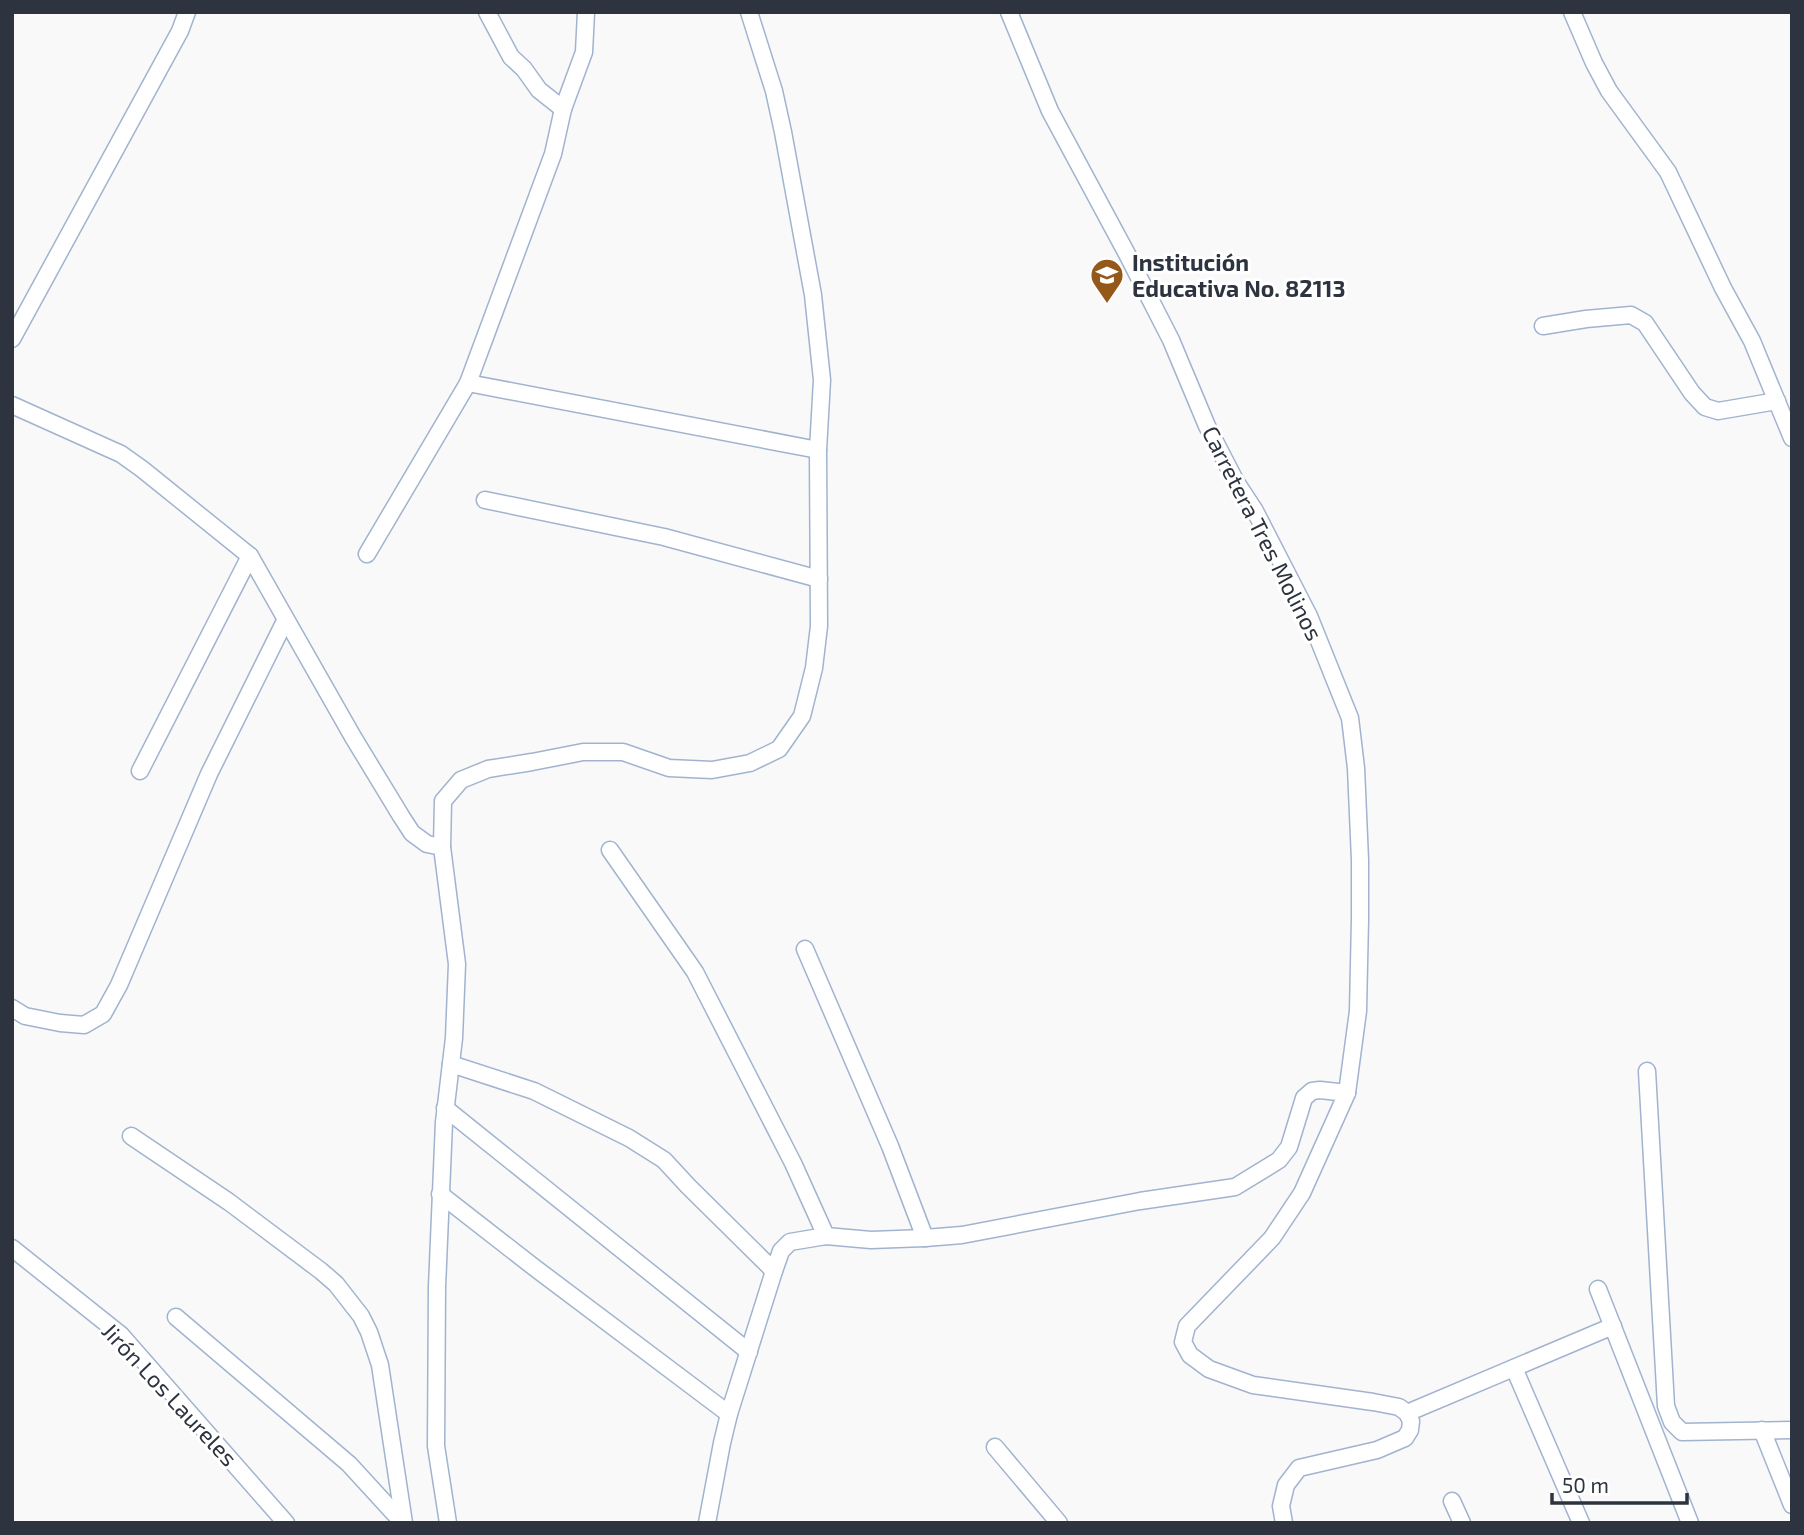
<svg xmlns="http://www.w3.org/2000/svg" width="1804" height="1535" viewBox="0 0 1804 1535" font-family="'Exo 2',sans-serif">
  <style>
    .lines { fill: none; stroke-linecap: round; stroke-linejoin: round }
    .minor-casing { stroke: #a1b3cf; stroke-width: 19 }
    .minor { stroke: #fff; stroke-width: 16 }
    .labels { text-anchor: middle; dominant-baseline: central; stroke-width: 6; stroke-linejoin: round; paint-order: stroke }
    .poi-label { font-size: 23px; font-weight: bold; fill: #2d343f; stroke: #fff; text-anchor: start }
    .street-label { font-size: 23px; fill: #2d343f; stroke: #fff }
  </style>
  <rect width="100%" height="100%" fill="#f9f9f9"/>
  <g class="lines">
    <defs>
      <g id="minor">
        <polyline points="487,12 511,57 524,69 539,90 563,109 584,52 586,12"/>
        <polyline points="1009,12 1050,111 1127,254 1171,340 1207,426 1236,482 1255,511 1309,616 1350,718 1356,768 1360,860 1360,919 1358,1011 1347,1093"/>
        <polyline points="1572,12 1594,63 1609,91 1668,172 1723,288 1752,341 1792,438"/>
        <polyline points="1543,326 1586,319 1631,315 1645,323 1692,393 1705,407 1718,411 1777,401"/>
        <polyline points="12,339 180,31 187,12"/>
        <polyline points="468,383 818,450"/>
        <polyline points="12,405 121,454 142,469 250,556"/>
        <polyline points="485,500 664,537 819,579"/>
        <polyline points="367,554 468,383 553,154 563,109"/>
        <polyline points="140,771 250,556 353,737 401,816 412,833 427,844 442,847"/>
        <polyline points="610,850 695,972 793,1163 826,1236"/>
        <polyline points="805,949 890,1146 925,1238"/>
        <polyline points="12,1008 25,1016 60,1023 84,1025 103,1014 119,985 209,774 285,621"/>
        <polyline points="451,1064 534,1091 629,1138 664,1160 688,1186 774,1271"/>
        <polyline points="1647,1071 1666,1406 1672,1422 1682,1432 1792,1430"/>
        <polyline points="445,1108 749,1352"/>
        <polyline points="131,1136 229,1202 321,1271 336,1284 361,1316 369,1332 380,1365 404,1523"/>
        <polyline points="440,1194 535,1268 729,1414"/>
        <polyline points="12,1248 121,1335 286,1523"/>
        <polyline points="1598,1289 1690,1523"/>
        <polyline points="176,1317 349,1464 403,1523"/>
        <polyline points="1514,1368 1581,1523"/>
        <polyline points="1407,1413 1613,1326"/>
        <polyline points="1762,1430 1792,1505"/>
        <polyline points="995,1447 1059,1523"/>
        <polyline points="1452,1501 1462,1523"/>
        <polyline points="448,1523 436,1446 437,1287 444,1122 454,1038 457,964 442,847 443,801 461,780 488,769 532,762 583,752 623,752 669,768 712,770 750,763 779,749 802,716 814,668 819,626 818,450 822,380 813,295 783,132 774,91 749,12"/>
        <polyline points="707,1523 722,1443 729,1414 774,1271 781,1251 790,1242 826,1236 871,1240 925,1238 962,1235 1140,1201 1235,1187 1279,1160 1289,1147 1304,1098 1312,1091 1320,1090 1347,1093 1302,1193 1272,1238 1187,1326 1183,1342 1190,1355 1209,1369 1253,1385 1373,1402 1399,1407 1407,1413 1411,1421 1410,1430 1405,1438 1377,1450 1299,1468 1286,1485 1281,1506 1284,1523"/>
      </g>
    </defs>
    <use href="#minor" class="minor-casing"/>
    <use href="#minor" class="minor"/>
  </g>
  <defs>
    <symbol id="school-pin" viewBox="-11 -11 22 30"><path d="M0 17L-7.5 6A9.5 9.5 0 1 1 7.5 6Z" fill="#945819" stroke="#fff"/><path d="M0-5L7-2L0 1L-7-2ZM-4 1L0 2.5L4 1V4Q0 6-4 4Z" fill="#fff"/></symbol>
  </defs>
  <g fill-rule="evenodd">
    <use href="#school-pin" x="1088" y="256" width="38" height="52"/>
  </g>
  <g class="labels">
    <g class="poi-label">
      <text x="1132" y="262">Institución<tspan x="1132" dy="26">Educativa No. 82113</tspan></text>
    </g>
    <g class="street-label">
      <text transform="translate(1263 533) rotate(63)">Carretera Tres Molinos</text>
      <text transform="translate(170 1394) rotate(47)">Jirón Los Laureles</text>
    </g>
  </g>
  <rect width="1804" height="1535" fill="none" stroke="#2d343f" stroke-width="28"/>
  <path d="M1552 1493v10h135v-10" fill="none" stroke="#2d343f" stroke-width="3.5"/>
  <text x="1562" y="1493" font-size="21" fill="#2d343f" stroke="#ffffff" stroke-width="5" paint-order="stroke">50 m</text>
</svg>
